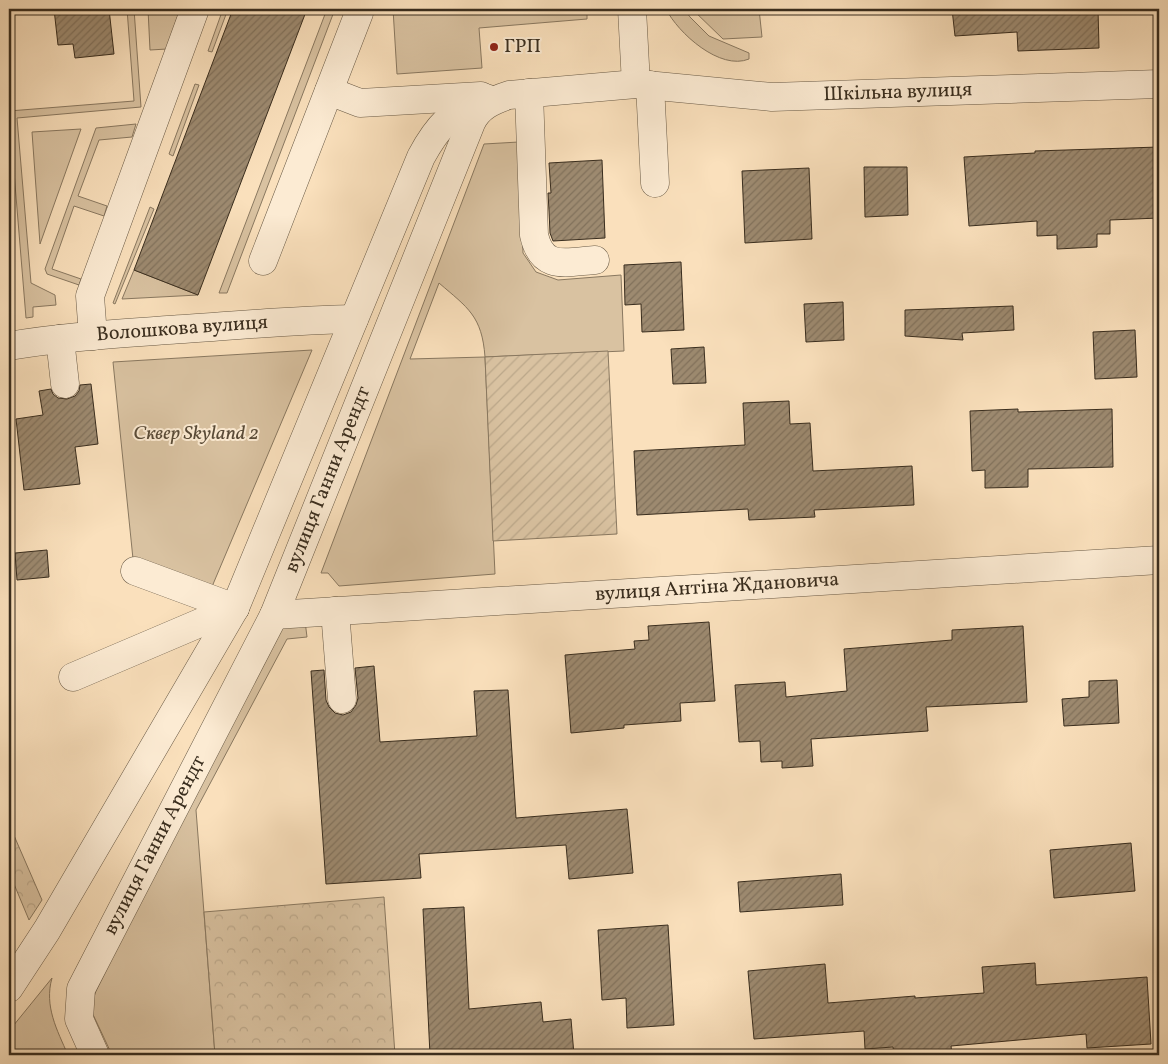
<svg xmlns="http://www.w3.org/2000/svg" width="1168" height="1064" viewBox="0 0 1168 1064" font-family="Vollkorn,serif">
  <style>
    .green { fill: #d9c2a1; stroke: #897860; fill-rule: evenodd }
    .forest { fill: url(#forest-crowns); stroke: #897860 }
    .garden { fill: url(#garden-furrows); stroke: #897860 }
    .building { fill: url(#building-hatch); stroke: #392d1e }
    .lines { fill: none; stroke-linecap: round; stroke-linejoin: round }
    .minor-casing { stroke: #695a46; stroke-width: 29 }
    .minor { stroke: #fcebd3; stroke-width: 28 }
    .poi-dot { fill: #8f2418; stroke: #fcebd3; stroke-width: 2 }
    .labels { text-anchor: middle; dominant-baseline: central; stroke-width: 4; stroke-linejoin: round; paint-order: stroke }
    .poi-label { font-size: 20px; fill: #392d1e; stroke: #fcebd3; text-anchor: start }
    .street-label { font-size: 20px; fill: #392d1e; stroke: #fcebd3 }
    .park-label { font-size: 20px; font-style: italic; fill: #594b38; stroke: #fcebd3 }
  </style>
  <defs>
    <pattern id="forest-crowns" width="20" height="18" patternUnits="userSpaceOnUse" patternTransform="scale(1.25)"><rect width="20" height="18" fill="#d9c2a1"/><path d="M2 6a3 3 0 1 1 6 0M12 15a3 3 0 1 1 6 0" fill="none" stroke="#bba78a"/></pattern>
    <pattern id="garden-furrows" width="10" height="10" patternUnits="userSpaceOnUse" patternTransform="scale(1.25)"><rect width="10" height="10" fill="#d9c2a1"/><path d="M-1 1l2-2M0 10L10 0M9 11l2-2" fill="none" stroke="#bba78a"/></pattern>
    <pattern id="building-hatch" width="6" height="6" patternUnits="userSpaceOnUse" patternTransform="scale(1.25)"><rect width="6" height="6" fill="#9d8a70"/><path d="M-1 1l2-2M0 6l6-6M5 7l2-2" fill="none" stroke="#81715b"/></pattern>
  </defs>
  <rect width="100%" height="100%" fill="#fae0bc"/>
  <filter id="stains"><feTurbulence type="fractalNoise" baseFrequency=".004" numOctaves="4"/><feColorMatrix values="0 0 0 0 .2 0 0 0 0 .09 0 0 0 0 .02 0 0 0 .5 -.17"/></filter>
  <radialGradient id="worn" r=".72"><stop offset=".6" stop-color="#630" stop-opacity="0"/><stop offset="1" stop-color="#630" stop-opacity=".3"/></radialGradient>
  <g class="green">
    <polygon points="127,9 134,9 141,107 17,118 31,283 55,295 56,305 33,307 33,317 26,318 9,111 134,101"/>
    <polygon points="148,9 180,9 167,49 150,50"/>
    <polygon points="223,9 228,9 212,52 208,51"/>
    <polygon points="327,9 335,9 227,293 219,293"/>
    <polygon points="393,9 587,9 587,19 479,28 482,68 397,74"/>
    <path d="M666,9H684L690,17L709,36L749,53V59C720,71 678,33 666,9Z"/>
    <polygon points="692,9 759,9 762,37 723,39"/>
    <polygon points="195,84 199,85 173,156 169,154"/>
    <polygon points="136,124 132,137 99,140 78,196 107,206 104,216 74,206 52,269 81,279 79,285 47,274 45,269 96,128"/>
    <polygon points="81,129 40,244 32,132"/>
    <path d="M519,142L523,253L536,272L558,280L621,275L624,351L485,357L495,574L339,586L328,573H321L484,144ZM439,283C468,308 482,316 485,357L410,359Z"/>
    <polygon points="150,207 154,209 115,304 113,303"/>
    <polygon points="134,270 198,295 122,299"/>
    <polygon points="312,350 211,589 133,559 113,362"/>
    <polygon points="305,621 307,637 287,639 196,810 215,1055 112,1055 90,1008 96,991 277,623"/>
    <path d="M52,978C44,1006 57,1030 68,1055H9V1031Z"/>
  </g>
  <g class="forest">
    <polygon points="9,824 42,900 29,920 9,872"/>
    <polygon points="384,897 395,1055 215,1055 204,912"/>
  </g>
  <polygon class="garden" points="608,351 617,534 493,541 485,357"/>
  <g class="building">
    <polygon points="54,9 109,9 114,54 75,58 73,44 58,45"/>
    <polygon points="233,9 307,9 198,295 134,270"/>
    <polygon points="952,9 1098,9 1099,48 1018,51 1017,32 955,36"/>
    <polygon points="1159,147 1159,218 1110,220 1110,234 1097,234 1097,247 1057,249 1057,235 1037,236 1037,221 969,226 964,157 1035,153 1035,151"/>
    <polygon points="602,160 605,238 553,241 550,233 549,211 548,193 551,193 549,163"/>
    <polygon points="864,167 907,167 908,215 865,217"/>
    <polygon points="809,168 812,239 745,243 742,171"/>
    <polygon points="681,262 684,330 642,332 641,304 625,305 624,265"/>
    <polygon points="843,302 844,340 806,342 804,304"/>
    <polygon points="1013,306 1014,330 962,333 963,340 905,336 905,310"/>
    <polygon points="1135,330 1137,377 1095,379 1093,332"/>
    <polygon points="704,347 706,383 673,384 671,349"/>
    <polygon points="91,384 98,444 75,447 80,484 24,490 16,419 43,415 39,391 51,389 53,394 58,398 67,399 75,396 79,391 80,385"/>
    <polygon points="789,401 790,424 810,423 813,471 912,466 914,505 814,510 815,517 749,520 748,509 637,515 634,451 745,445 743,403"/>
    <polygon points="1018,409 1018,412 1112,409 1113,467 1028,469 1028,487 985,488 985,470 972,471 970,411"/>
    <polygon points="47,550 49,577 17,580 15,553"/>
    <polygon points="709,622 715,701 680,703 681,721 624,725 624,728 571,733 565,655 635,649 634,641 649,640 648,626"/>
    <polygon points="1023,626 1027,702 926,707 928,731 811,739 813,766 782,768 782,761 761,762 760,741 739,742 735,685 785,682 786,697 847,691 844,649 952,640 952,630"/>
    <polygon points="374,666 380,742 477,736 474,691 508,690 516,818 627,809 633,873 569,879 566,845 419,854 421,878 326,884 311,671 324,670 326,700 329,707 335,713 343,715 351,712 356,705 358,698 355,668"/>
    <polygon points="1117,680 1119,723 1064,726 1062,699 1089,697 1089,681"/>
    <polygon points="1131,843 1135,891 1054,898 1050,850"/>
    <polygon points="841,874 843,905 740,912 738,882"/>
    <polygon points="464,907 469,1009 541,1002 543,1022 571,1019 574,1055 430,1055 423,909"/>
    <polygon points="668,925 674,1025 627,1028 626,998 602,1000 598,930"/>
    <polygon points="1035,963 1036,985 1147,977 1151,1044 1087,1048 1086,1034 951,1046 952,1055 894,1055 893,1047 865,1049 864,1031 754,1039 748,971 825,964 828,1003 915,996 915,998 984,993 982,967"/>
  </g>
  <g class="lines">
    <defs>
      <g id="minor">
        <polyline points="632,9 636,84"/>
        <polyline points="650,85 655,183"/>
        <polyline points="329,91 360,103 481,96"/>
        <path d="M529,93L534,235C542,271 566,262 595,260"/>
        <polyline points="263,261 359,13"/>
        <polyline points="93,336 90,296 195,9"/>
        <polyline points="60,339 65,384"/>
        <path id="s1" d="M9,346C61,337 115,334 168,330C230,326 292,320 354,319"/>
        <polyline points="135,571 235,608"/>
        <polyline points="335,611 342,699"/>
        <path id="s2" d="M274,615L1159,560"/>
        <polyline points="73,677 235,608"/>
        <path d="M9,988L47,930L235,608L421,157C437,127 453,109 486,98"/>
        <path id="s3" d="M95,1055L79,1019L81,989L274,615L471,123C478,107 493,100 509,95L636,84L772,97L1159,84"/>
      </g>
    </defs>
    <use href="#minor" class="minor-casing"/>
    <use href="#minor" class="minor"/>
  </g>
  <circle class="poi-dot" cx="494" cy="47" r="5"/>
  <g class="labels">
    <g class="poi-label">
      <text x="504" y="47">ГРП</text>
    </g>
    <g class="street-label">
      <text stroke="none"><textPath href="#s3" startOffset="1459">Шкільна вулиця</textPath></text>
      <text stroke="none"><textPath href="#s1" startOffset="174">Волошкова вулиця</textPath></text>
      <text stroke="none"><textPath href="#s3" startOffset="636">вулиця Ганни Арендт</textPath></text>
      <text stroke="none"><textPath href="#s2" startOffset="444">вулиця Антіна Ждановича</textPath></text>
      <text stroke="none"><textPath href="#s3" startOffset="231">вулиця Ганни Арендт</textPath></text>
    </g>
    <g class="park-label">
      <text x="196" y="434">Сквер Skyland 2</text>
    </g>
  </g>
  <rect width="1168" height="1064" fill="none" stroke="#fae0bc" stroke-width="30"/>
  <rect x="10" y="10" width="1148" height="1044" fill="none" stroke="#392d1e" stroke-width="2.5"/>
  <rect x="15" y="15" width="1138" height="1034" fill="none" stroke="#392d1e"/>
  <rect width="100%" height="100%" filter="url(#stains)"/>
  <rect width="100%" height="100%" fill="url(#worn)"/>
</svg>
